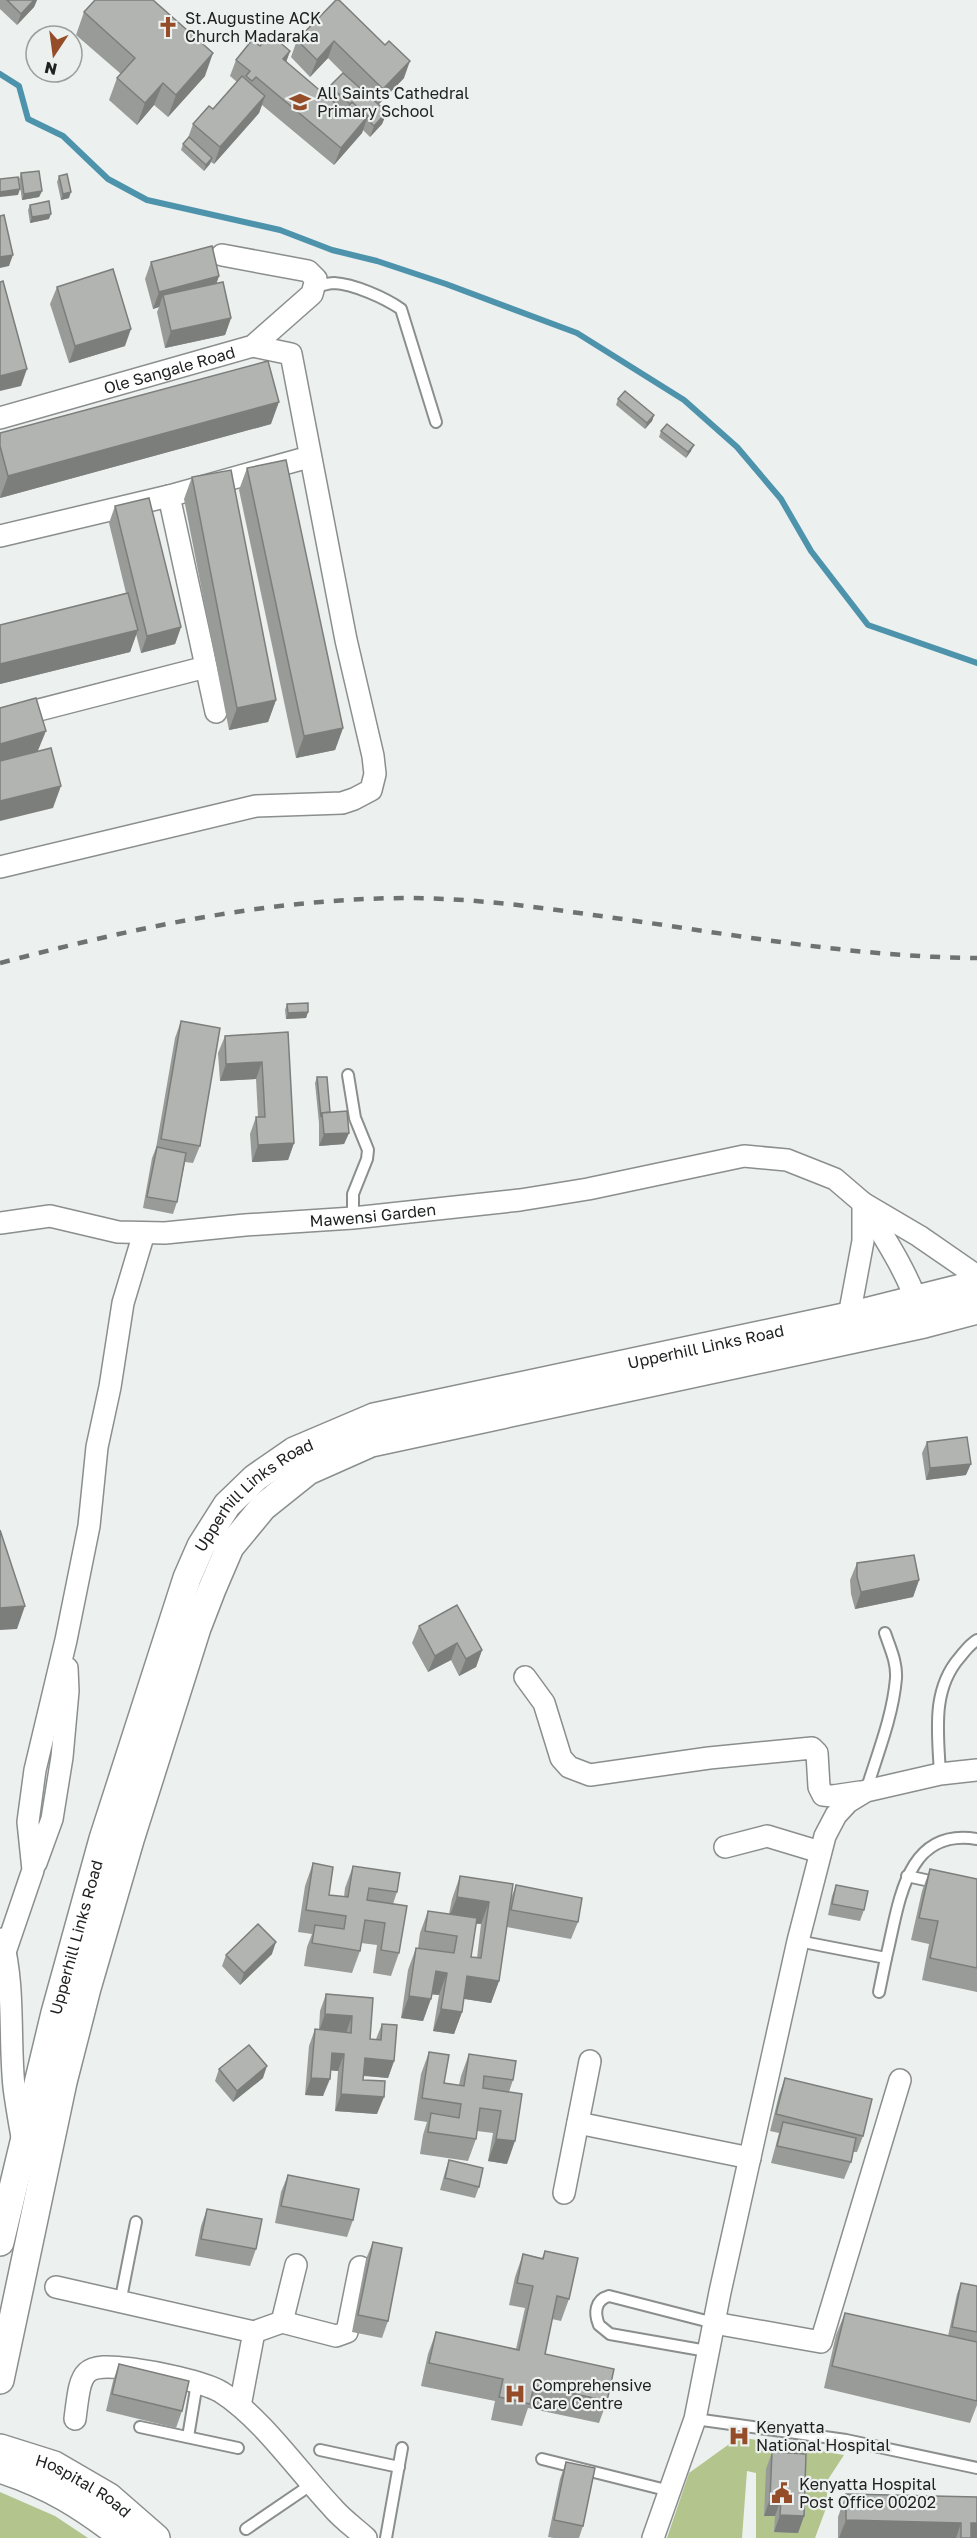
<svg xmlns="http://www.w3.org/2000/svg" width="977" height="2538" viewBox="0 0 977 2538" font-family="'Golos Text',sans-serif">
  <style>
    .green { fill: #b3c58d }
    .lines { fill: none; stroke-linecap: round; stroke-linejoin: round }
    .stream { stroke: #4e93ac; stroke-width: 6 }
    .service-casing { stroke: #8a8e8d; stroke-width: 14 }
    .minor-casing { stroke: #8a8e8d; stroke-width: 24 }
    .tertiary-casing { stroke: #8a8e8d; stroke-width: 30 }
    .service { stroke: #fff; stroke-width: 10 }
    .minor { stroke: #fff; stroke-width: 21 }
    .tertiary { stroke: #fff; stroke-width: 27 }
    .rail { stroke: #707271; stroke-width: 4.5; stroke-dasharray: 10 10; stroke-linecap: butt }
    .wall { fill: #989b98; fill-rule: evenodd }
    .shaded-wall { fill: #7c7e7c }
    .building { fill: #b1b4b1; stroke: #7c7e7c; stroke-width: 1.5 }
    .labels { text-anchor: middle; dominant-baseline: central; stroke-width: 4.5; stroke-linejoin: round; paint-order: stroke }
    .poi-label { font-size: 16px; fill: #202221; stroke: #ecf0ef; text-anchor: start }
    .street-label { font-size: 16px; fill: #202221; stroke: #ecf0ef }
  </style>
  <rect width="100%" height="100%" fill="#ecf0ef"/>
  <g class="green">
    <polygon points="739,2437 844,2455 829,2478 825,2511 815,2538 756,2538 756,2473 747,2471 742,2538 667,2538 689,2473"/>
    <polygon points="0,2492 55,2516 88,2538 0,2538"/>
  </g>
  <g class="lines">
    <polyline class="stream" points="0,74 19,86 28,119 63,136 108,179 147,200 280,230 332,250 377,261 446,284 577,333 684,400 737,447 781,499 811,551 868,625 977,663"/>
    <defs>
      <g id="service">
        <path d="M315,287C321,286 328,283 334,283C354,284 385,298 401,309L436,422"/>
        <polyline points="348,1075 355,1118 368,1150 367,1159 353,1194 353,1218"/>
        <path d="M940,1774C938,1733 931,1690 960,1657C965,1651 970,1644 977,1640"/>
        <path d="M866,1791C877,1755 893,1716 896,1678C897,1662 890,1648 885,1633"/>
        <polyline points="907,1876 939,1883"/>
        <polyline points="798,1941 886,1958 879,1992"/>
        <path d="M886,1958C899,1906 904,1827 977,1839"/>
        <polyline points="120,2303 136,2222"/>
        <path d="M707,2351L610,2334L599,2325C594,2313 595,2300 609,2296L714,2323"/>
        <polyline points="695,2419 846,2440 977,2468"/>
        <polyline points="140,2427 238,2448"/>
        <polyline points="188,2437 197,2383"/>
        <polyline points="320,2450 399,2467"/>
        <polyline points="542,2459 670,2491"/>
        <polyline points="246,2529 312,2484"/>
        <polyline points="386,2538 402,2448"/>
      </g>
      <g id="minor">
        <path id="s1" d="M0,418L253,346L312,294L316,279L308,271L222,255"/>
        <polyline points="169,496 216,712"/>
        <polyline points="0,536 169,496 309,457"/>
        <polyline points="0,720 206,667"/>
        <polyline points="0,867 256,806 342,803 354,799 371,790 375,774 373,756 346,640 291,354 253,346"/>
        <path d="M865,1206C886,1240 909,1275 921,1314"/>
        <path id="s2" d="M0,1223L50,1216L118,1232L165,1233L245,1225L353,1218L520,1200L588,1189L744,1156L787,1160L835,1179L863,1203L919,1236L977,1276"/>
        <polyline points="850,1330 849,1316 863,1241 863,1203"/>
        <polyline points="525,1677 544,1703 561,1758 569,1767 590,1775 709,1758 812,1748 817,1753 819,1787 823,1795 833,1796 860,1792"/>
        <polyline points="725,1847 767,1836 820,1852"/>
        <polyline points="36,1863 52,1819 62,1757 68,1691 67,1668"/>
        <path d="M2,1939C15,1986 9,2038 14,2087C16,2103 19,2120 22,2137"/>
        <polyline points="5,1952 33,1870 28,1822 35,1770 66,1640 89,1526 97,1447 110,1387 123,1303 144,1233"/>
        <polyline points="578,2123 750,2158"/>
        <polyline points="564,2193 590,2061"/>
        <polyline points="56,2287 254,2332"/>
        <polyline points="282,2322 336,2336 347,2332 360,2267"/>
        <polyline points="714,2323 821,2342 900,2080"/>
        <polyline points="240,2406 254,2332 282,2322 296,2265"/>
        <path d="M75,2419C81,2371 80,2362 132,2369C155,2372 202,2381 221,2392C261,2417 299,2472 332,2507C342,2519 355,2528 366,2538"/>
        <polyline points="653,2538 695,2419 720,2292 798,1941 825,1836 836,1815 848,1802 866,1791 940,1774 977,1770"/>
      </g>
      <g id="tertiary">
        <path id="s3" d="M0,2242L55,2013L103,1839L187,1578L201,1546L227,1505L255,1478L294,1451L374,1417L849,1316L977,1284"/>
        <polyline points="0,2380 63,2082 87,1988 130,1840 197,1628 212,1589 230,1547 263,1507 308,1471 371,1443 924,1324 977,1310"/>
        <path id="s4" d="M0,2448L54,2465L109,2497L156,2538"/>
        <path d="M0,2469C50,2485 83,2506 124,2538"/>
      </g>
    </defs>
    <use href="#service" class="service-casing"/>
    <use href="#minor" class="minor-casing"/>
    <use href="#tertiary" class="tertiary-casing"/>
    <use href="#service" class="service"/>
    <use href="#minor" class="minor"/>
    <use href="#tertiary" class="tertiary"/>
    <path class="rail" d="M0,963C134,928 266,899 405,898C468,898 531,906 593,915C720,932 848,957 977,958"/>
  </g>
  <g class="wall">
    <polygon points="0,0 37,0 34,7 17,25 0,9"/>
    <polygon points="336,0 404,78 378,105 387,112 382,124 370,137 363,130 362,133 334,165 262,105 259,113 214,164 211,162 204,171 181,150 183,144 188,138 193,124 213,109 237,82 230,76 236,60 260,46 290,51 286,62 327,96 330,86 347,77 328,58 310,77 291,57 297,40"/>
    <polygon points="84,12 205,76 168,117 154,105 137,125 109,100 117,78 121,74 76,35"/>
    <polygon points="21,173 42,191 39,197 22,200 19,179"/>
    <polygon points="59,176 69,198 61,200 57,182"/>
    <polygon points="30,205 49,219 30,223 28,210"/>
    <polygon points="151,262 219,276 216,284 231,318 225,335 165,348 157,312 159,307 153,309 145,279"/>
    <polygon points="57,287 125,346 69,363 50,304"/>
    <polygon points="618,399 654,415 652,421 645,429 616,405"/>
    <polygon points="271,424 0,498 0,433"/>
    <polygon points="661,431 691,451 686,458 659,437"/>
    <polygon points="247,468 343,728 335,750 296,758 239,490"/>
    <polygon points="192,477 276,700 268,722 229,730 184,499"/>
    <polygon points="115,506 181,627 175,644 141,653 136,634 130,652 0,684 0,625 126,593 109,523"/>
    <polygon points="287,1004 308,1012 306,1018 286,1019 285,1010"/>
    <polygon points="181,1021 200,1146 193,1163 185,1162 177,1202 173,1214 143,1208 152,1158 156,1148 175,1038"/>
    <polygon points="288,1032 294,1143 288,1160 252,1162 250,1134 256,1117 258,1117 256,1079 220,1081 218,1053 225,1036"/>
    <polygon points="317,1077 330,1112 349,1133 344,1144 319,1146 319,1123 315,1083"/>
    <polygon points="927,1442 966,1475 926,1480 922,1453"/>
    <polygon points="857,1563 919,1580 913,1597 855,1609 851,1594 850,1580"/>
    <polygon points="419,1626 482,1650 476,1667 459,1676 451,1660 428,1672 412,1643"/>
    <polygon points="313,1863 329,1895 344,1897 345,1888 353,1866 397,1892 393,1904 399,1953 391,1976 373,1973 377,1945 361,1943 360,1951 352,1973 304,1966 307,1947 312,1934 298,1932 305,1886"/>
    <polygon points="930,1869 977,1879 977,1992 922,1980 929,1944 911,1940 922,1891"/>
    <path d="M460,1876L510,1901L516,1885L578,1922L571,1939L507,1927L499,1981L491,2003L464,1999L462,2012L454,2034L433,2031L439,1995L432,1994L423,2021L401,2018L408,1970L416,1948H418L420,1933L428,1911L449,1914L452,1899ZM476,1924H481L477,1958L471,1957Z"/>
    <polygon points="836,1885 864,1910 860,1921 828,1915 832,1896"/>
    <polygon points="272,1954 240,1985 222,1966 226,1955"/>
    <polygon points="326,1994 373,1998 370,2039 376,2039 382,2024 394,2061 388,2078 363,2076 363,2080 377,2114 335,2111 338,2071 330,2070 323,2096 305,2095 309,2046 315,2029 319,2030 320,2011"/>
    <polygon points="429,2052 444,2083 459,2085 461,2076 469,2054 513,2080 509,2092 507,2164 488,2161 493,2133 477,2131 476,2139 468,2161 420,2154 423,2135 427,2122 414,2120 421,2074"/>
    <polygon points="219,2069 263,2078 233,2102 215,2081"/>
    <polygon points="785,2078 863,2136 857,2152 853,2152 851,2162 844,2179 771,2163 779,2133 770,2131 779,2095"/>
    <polygon points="449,2160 479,2187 475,2198 440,2190 445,2172"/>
    <polygon points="288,2175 353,2220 347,2237 275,2223 281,2192"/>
    <polygon points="207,2209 256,2249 250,2266 195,2256 201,2226"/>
    <polygon points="373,2242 388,2321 382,2338 352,2332 366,2259"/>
    <polygon points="545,2251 569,2299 561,2321 552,2319 545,2354 607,2401 599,2423 528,2408 522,2426 491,2420 495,2401 421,2386 428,2354 436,2332 516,2349 525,2308 509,2305 515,2277 523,2254 542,2258"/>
    <polygon points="961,2283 977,2286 977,2405 970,2423 824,2388 836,2335 845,2313 948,2336 957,2294"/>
    <polygon points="119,2364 182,2411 176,2428 106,2411 113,2381"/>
    <polygon points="772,2452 804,2516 798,2533 774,2532 775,2516 764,2516 766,2469"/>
    <polygon points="566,2462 583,2526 579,2538 554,2538 548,2537 560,2479"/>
    <polygon points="846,2494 977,2497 977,2538 838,2538 838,2517"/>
  </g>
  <g class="shaded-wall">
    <polygon points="34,0 37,0 34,7 17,25 21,14"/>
    <polygon points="334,41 328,58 310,77 317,60"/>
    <polygon points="290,51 284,68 283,59"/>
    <polygon points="213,53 205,76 168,117 176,95"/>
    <polygon points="410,61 404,78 377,106 383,89"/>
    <polygon points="163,83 154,105 137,125 145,103"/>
    <polygon points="265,96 259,113 214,164 220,147"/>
    <polygon points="387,112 382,124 370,137 374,126"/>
    <polygon points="368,116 362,133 334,165 341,148"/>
    <polygon points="212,158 210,164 204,171 206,165"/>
    <polygon points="20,189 18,195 0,197 0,192"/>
    <polygon points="42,191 39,197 22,200 24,194"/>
    <polygon points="71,192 69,198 61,200 63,194"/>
    <polygon points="51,214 49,219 30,223 32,217"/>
    <polygon points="13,255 9,266 0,268 0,257"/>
    <polygon points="219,276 213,293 163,295 159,307 153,309 159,292"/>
    <polygon points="231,318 225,335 165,348 171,331"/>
    <polygon points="131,329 125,346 69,363 75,346"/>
    <polygon points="27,369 21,386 0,391 0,376"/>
    <polygon points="279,402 271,424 0,498 8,476"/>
    <polygon points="654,415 652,421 645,429 647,423"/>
    <polygon points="694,445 691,451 686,458 688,452"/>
    <polygon points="181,627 175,644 141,653 147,636"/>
    <polygon points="138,630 130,652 0,684 0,664"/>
    <polygon points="276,700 268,722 229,730 237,708"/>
    <polygon points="343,728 335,750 296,758 304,736"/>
    <polygon points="46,731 37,753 0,764 0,744"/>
    <polygon points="61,786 53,808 0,821 0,801"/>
    <polygon points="308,1012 306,1018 286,1019 288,1013"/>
    <polygon points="262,1062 256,1079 220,1081 226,1064"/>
    <polygon points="349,1133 344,1144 319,1146 324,1134"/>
    <polygon points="294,1143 288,1160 252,1162 258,1145"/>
    <polygon points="971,1464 966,1475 926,1480 930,1468"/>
    <polygon points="919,1580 913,1597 855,1609 861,1592"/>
    <polygon points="25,1606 17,1629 0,1630 0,1608"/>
    <polygon points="457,1643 451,1660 428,1672 435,1656"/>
    <polygon points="482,1650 476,1667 459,1676 466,1659"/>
    <polygon points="457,1897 489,1902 481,1924 448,1920"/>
    <polygon points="276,1942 272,1954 240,1985 244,1973"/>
    <polygon points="436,1971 447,1973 439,1995 427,1994"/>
    <polygon points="467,1976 499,1981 491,2003 459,1998"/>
    <polygon points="409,1996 431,1999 423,2021 401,2018"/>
    <polygon points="441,2009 462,2012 454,2034 433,2031"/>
    <polygon points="325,2014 352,2016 346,2033 319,2031"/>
    <polygon points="332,2053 344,2054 338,2071 326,2070"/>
    <polygon points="365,2058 394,2061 388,2078 359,2075"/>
    <polygon points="267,2066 263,2078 233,2102 237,2091"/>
    <polygon points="311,2078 330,2079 323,2096 305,2095"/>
    <polygon points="341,2094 384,2097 377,2114 335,2111"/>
    <polygon points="496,2139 515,2141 507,2164 488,2161"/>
    <polygon points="770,2499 781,2499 775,2516 764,2516"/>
    <polygon points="780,2515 804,2516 798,2533 774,2532"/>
    <polygon points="846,2520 961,2523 956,2538 839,2538"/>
    <polygon points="971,2523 977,2523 977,2538 966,2538"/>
  </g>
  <g class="building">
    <polygon points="7,0 34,0 21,14"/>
    <polygon points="95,0 153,0 213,53 176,95 163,83 145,103 117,78 135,58 84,12"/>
    <polygon points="336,0 339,0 385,45 389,41 410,61 383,89 334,41 317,60 297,40"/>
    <polygon points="270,34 290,51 283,59 344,111 352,102 368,116 341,148 256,77 252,81 246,76 250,71 236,60 252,40 260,46"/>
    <polygon points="343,73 387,112 374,126 367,119 368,116 352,102 350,104 330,86"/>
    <polygon points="242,76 265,96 220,147 193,124 209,106 213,109"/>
    <polygon points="189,137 212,158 206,165 183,144"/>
    <polygon points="39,171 42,191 24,194 21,173"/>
    <polygon points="67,174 71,192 63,194 59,176"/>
    <polygon points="18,177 20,189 0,192 0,179"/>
    <polygon points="49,201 51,214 32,217 30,205"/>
    <polygon points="4,215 13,255 0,257 0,216"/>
    <polygon points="212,246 219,276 159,292 151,262"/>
    <polygon points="113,269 131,329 75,346 57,287"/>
    <polygon points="3,281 27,369 0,376 0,282"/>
    <polygon points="223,282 231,318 171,331 163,295"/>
    <polygon points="268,361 279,402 8,476 0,446 0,433"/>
    <polygon points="625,391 654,415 647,423 618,399"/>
    <polygon points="667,424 694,445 688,452 661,431"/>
    <polygon points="286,460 343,728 304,736 247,468"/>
    <polygon points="231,470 276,700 237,708 192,477"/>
    <polygon points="149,498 181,627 147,636 115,506"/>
    <polygon points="128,593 138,630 0,664 0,625"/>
    <polygon points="36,698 46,731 0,744 0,708"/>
    <polygon points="51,748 61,786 0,801 0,761"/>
    <polygon points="308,1003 308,1012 288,1013 287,1004"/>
    <polygon points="181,1021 220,1028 200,1146 161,1139"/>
    <polygon points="288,1032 294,1143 258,1145 256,1117 265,1117 262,1062 226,1064 225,1036"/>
    <polygon points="317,1077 327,1077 330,1112 322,1113 321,1117"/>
    <polygon points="347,1111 349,1133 324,1134 322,1113"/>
    <polygon points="157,1147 186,1153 177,1202 147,1197"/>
    <polygon points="967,1437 971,1464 930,1468 927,1442"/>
    <polygon points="0,1530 25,1606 0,1608"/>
    <polygon points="914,1555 919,1580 861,1592 857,1577 857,1563"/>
    <polygon points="457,1605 482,1650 466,1659 457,1643 435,1656 419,1626"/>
    <polygon points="313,1863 333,1867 329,1895 348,1897 353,1866 400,1873 397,1892 369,1888 367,1900 407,1906 399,1953 381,1950 385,1923 365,1920 360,1951 312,1943 315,1925 344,1929 346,1916 306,1910"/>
    <polygon points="930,1869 977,1879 977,1968 930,1958 938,1921 919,1918"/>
    <polygon points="460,1876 513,1884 499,1981 467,1976 462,2012 441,2009 447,1973 436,1971 431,1999 409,1996 416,1948 454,1953 457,1936 425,1931 428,1911 477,1918 471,1957 481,1958 489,1902 457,1897"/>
    <polygon points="516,1885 582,1898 578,1922 511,1910"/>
    <polygon points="836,1885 868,1891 864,1910 832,1904"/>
    <polygon points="258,1924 276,1942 244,1973 226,1955"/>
    <polygon points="326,1994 373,1998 370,2039 381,2040 382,2024 397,2025 394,2061 365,2058 363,2080 385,2081 384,2097 341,2094 344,2054 332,2053 330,2079 311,2078 315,2029 351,2033 352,2016 325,2014"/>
    <polygon points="249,2045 267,2066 237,2091 219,2069"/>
    <polygon points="429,2052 449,2055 444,2083 464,2086 469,2054 516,2061 513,2080 484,2076 483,2088 522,2094 515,2141 496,2139 501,2111 480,2108 476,2139 428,2132 431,2113 459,2118 461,2104 422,2098"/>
    <polygon points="785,2078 872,2099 863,2136 776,2114"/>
    <polygon points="783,2122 856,2138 851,2162 777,2146"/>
    <polygon points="449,2160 483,2168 479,2187 445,2178"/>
    <polygon points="288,2175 359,2189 353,2220 281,2206"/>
    <polygon points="207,2209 262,2219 256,2249 201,2239"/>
    <polygon points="373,2242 402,2248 388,2321 358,2315"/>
    <polygon points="545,2251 578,2258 569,2299 557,2296 545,2354 614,2369 607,2401 534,2385 530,2404 499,2397 503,2379 429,2363 436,2332 519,2350 533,2286 517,2283 523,2254 543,2259"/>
    <polygon points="961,2283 977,2286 977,2332 952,2327"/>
    <polygon points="845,2313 977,2342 977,2401 832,2366"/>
    <polygon points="119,2364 189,2381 182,2411 112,2394"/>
    <polygon points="772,2452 806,2454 804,2516 780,2515 781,2499 770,2499"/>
    <polygon points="566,2462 595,2468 583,2526 554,2520"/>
    <polygon points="846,2494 977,2497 977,2523 971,2523 971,2538 961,2538 961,2523 846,2520"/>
  </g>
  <defs>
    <symbol id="church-bare" viewBox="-9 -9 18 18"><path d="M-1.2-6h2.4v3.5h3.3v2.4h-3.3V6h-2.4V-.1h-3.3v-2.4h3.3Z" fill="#944d28" stroke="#ecf0ef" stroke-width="2.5" paint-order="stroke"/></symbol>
    <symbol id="school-bare" viewBox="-9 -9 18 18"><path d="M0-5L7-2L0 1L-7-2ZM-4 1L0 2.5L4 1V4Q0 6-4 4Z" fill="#944d28" stroke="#ecf0ef" stroke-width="2.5" paint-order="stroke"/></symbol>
    <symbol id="hospital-bare" viewBox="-9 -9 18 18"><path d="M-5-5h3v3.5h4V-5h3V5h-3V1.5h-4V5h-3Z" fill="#944d28" stroke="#ecf0ef" stroke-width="2.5" paint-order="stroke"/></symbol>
    <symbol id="civic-bare" viewBox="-9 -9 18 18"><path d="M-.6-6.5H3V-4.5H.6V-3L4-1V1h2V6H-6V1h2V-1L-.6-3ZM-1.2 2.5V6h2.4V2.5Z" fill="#944d28" stroke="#ecf0ef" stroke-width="2.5" paint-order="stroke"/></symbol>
  </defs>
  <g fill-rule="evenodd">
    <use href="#church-bare" x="153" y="12" width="30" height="30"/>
    <use href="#school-bare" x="285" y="87" width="30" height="30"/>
    <use href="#hospital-bare" x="500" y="2379" width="30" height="30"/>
    <use href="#hospital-bare" x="724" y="2421" width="30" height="30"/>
    <use href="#civic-bare" x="767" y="2478" width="30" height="30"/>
  </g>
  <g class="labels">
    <g class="poi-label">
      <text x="185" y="18">St.Augustine ACK<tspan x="185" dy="18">Church Madaraka</tspan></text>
      <text x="317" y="93">All Saints Cathedral<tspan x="317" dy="18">Primary School</tspan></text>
      <text x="532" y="2385">Comprehensive<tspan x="532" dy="18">Care Centre</tspan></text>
      <text x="756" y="2427">Kenyatta<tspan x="756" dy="18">National Hospital</tspan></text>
      <text x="799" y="2484">Kenyatta Hospital<tspan x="799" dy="18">Post Office 00202</tspan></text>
    </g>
    <g class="street-label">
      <text stroke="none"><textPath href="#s1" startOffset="176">Ole Sangale Road</textPath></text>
      <text stroke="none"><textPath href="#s2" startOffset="376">Mawensi Garden</textPath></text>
      <text stroke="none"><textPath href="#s3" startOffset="1286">Upperhill Links Road</textPath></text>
      <text stroke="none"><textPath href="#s3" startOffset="800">Upperhill Links Road</textPath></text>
      <text stroke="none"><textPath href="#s3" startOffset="314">Upperhill Links Road</textPath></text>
      <text stroke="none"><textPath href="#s4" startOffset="92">Hospital Road</textPath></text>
    </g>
  </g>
  <g transform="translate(54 54) rotate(193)"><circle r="28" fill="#ecf0ef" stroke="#9a9e9d" stroke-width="1.5"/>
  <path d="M0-4.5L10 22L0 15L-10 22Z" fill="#944d28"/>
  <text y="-9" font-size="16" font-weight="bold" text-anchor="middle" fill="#202221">N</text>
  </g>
</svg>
